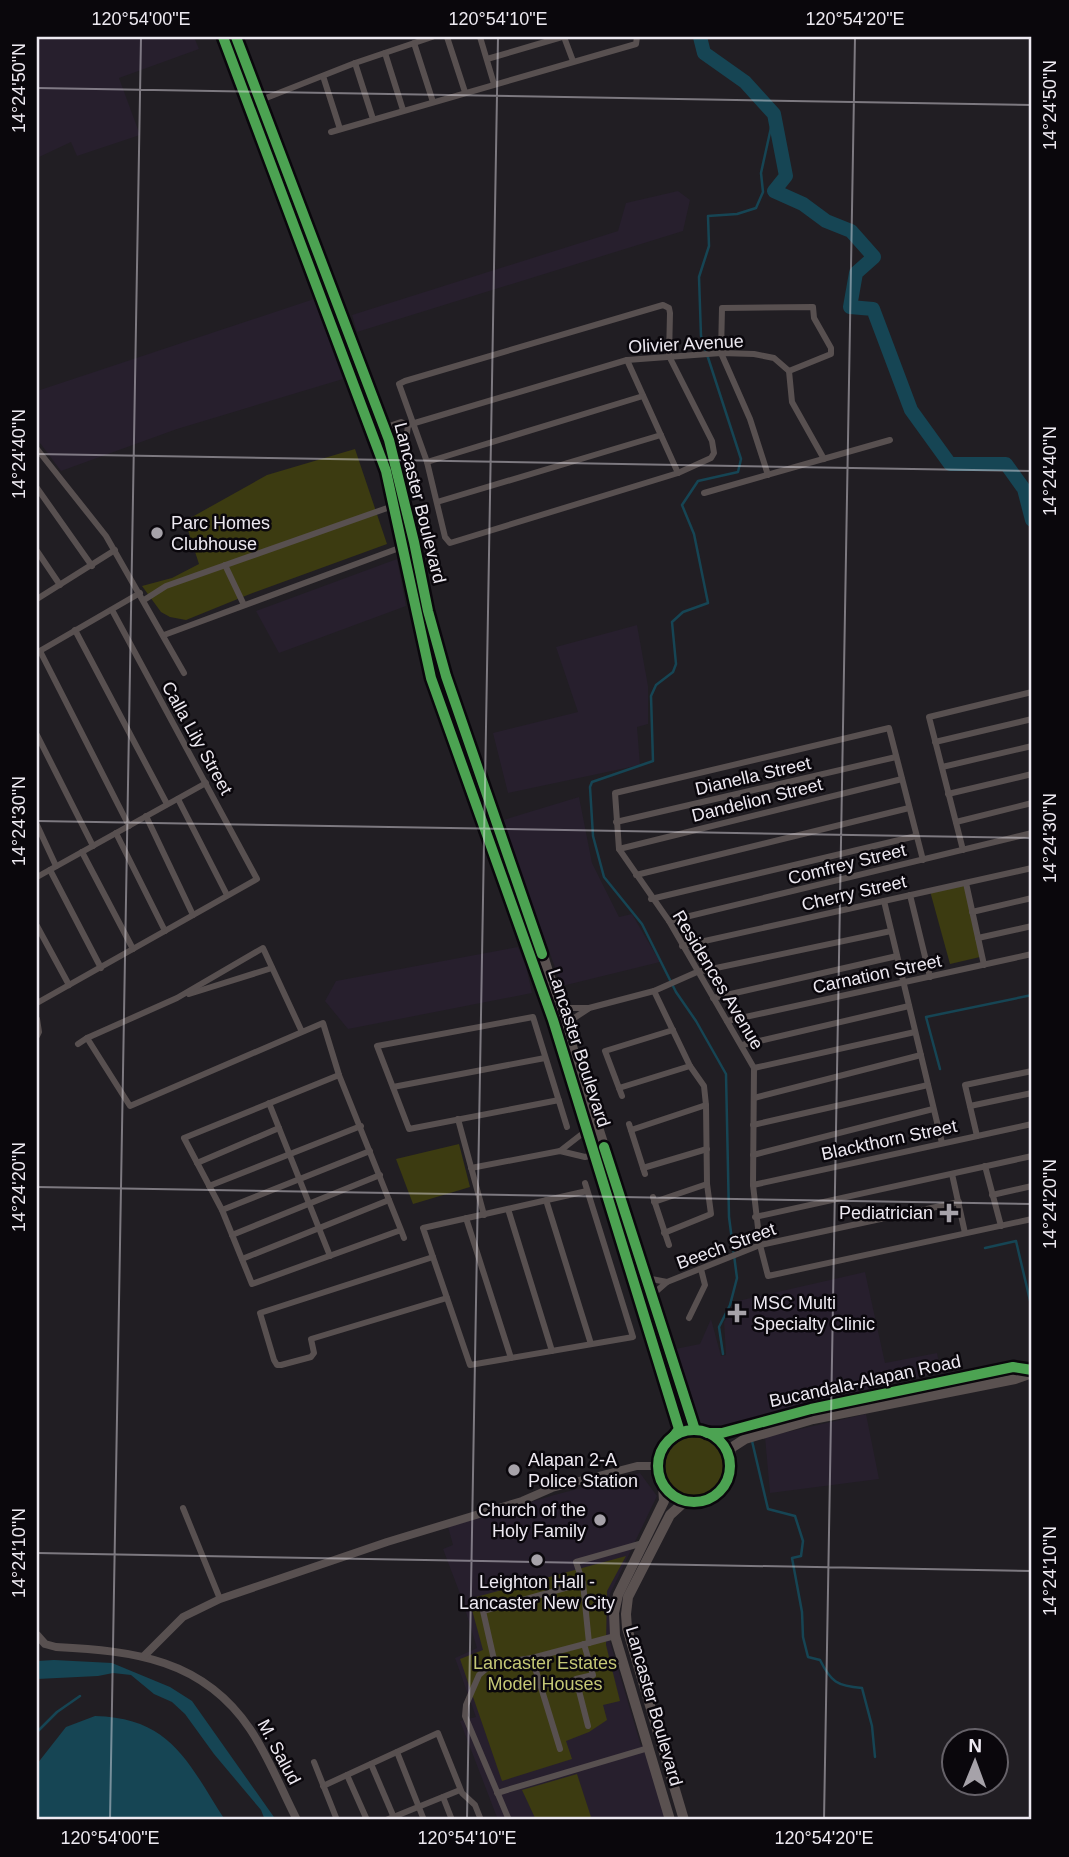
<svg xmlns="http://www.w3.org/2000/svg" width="1069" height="1857" viewBox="0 0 1069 1857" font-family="Helvetica,sans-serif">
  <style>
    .built { fill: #271f2d }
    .green { fill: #3c3b11 }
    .water { fill: #164554 }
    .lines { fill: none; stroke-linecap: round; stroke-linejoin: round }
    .stream { stroke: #164554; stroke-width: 2.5 }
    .river { stroke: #164554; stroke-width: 14 }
    .minor { stroke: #585050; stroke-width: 6 }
    .tertiary { stroke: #585050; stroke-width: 8 }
    .secondary { stroke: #5a5150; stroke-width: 10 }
    .cycleway-casing { stroke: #0a070c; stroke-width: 15 }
    .cycleway { stroke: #4ca352; stroke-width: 10 }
    .ticks { fill: none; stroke: #ede9f1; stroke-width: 2; stroke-opacity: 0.45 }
    .poi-dot { fill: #a6a2a9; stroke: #0a070c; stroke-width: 2.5 }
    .labels { text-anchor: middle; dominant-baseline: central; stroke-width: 5; stroke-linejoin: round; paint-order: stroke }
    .street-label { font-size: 18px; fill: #ede9f1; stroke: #0a070c }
    .poi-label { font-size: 18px; fill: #ede9f1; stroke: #0a070c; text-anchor: start }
    .park-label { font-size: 18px; fill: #c4c776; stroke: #0a070c }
    .neatline { fill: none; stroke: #ede9f1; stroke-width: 2.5 }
    .ticks-label { font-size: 18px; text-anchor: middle; fill: #ede9f1 }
  </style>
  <rect width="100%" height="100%" fill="#211e23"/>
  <g class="built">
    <polygon points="37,37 194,37 199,49 119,78 140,135 77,156 71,142 37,158"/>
    <polygon points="678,191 690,200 683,231 357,332 352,315 618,231 626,203"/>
    <polygon points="314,299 343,379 177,429 61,471 37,439 37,391"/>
    <polygon points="397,559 406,606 279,653 256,611"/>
    <polygon points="637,625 648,686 648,724 637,727 640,765 508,793 493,733 578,712 556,647"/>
    <polygon points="579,797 592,863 619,917 632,914 660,962 562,986 500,821"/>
    <polygon points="518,947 526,966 532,993 348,1029 325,1001 336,981"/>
    <polygon points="865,1272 885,1363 937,1353 941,1372 793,1407 714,1429 696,1421 675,1349 700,1344 711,1319 721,1356 726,1355 724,1322 738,1301"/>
    <polygon points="866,1414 879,1479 770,1493 765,1437"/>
    <polygon points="640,1473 657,1496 609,1596 610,1642 641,1746 644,1745 666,1820 498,1820 460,1721 476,1717 455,1658 477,1648 462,1599 443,1549 453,1545 448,1527 554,1495"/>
  </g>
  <g class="green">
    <polygon points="355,449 387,544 250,594 186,620 170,617 161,612 142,586 172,578 199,564 185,521 267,475"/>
    <polygon points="966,883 980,957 950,964 930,891"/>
    <polygon points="459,1144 470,1187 413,1204 396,1159"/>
    <circle cx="695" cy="1467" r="30"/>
    <polygon points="626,1556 607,1591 606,1645 620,1701 603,1705 607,1720 589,1732 566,1741 572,1759 502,1781 460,1659 483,1650 469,1599"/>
    <polygon points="577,1774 592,1820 536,1820 522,1790"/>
  </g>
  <g class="water">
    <polygon points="54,1660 112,1663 170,1687 192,1701 276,1820 265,1820 261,1810 214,1754 185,1714 172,1702 154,1694 131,1675 113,1673 98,1676 37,1679 37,1661"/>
    <path d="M95,1716C172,1718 188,1763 225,1820H37V1764L66,1727Z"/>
  </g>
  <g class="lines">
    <g class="stream">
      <polyline points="940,1069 926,1017 1032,995"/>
      <polyline points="985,1248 1016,1241 1032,1309"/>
      <polyline points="723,1354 719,1327 730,1305 737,1278 729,1217 726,1074 696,1021 676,992 642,924 604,877 593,836 590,787 592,782 653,761 651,696 656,685 673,672 676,664 672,622 683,612 708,603 694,534 682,505 698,481 738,472 741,459 701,336 699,277 709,246 708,216 737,214 756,208 763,192 761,173 774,114"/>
      <path d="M752,1441L768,1509L795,1516L803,1541L801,1556L792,1558L802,1612L803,1637L808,1657L820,1660C831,1682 837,1686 862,1688L872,1726L875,1757"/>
      <polyline points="37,1732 57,1712 80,1696"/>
    </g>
    <polyline class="river" points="700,37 704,53 745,82 774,114 786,176 774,191 803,204 826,221 851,231 874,257 856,273 850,307 873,309 911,410 950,464 1006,464 1024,489 1032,520"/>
    <g class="minor">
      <polyline points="447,37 465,92"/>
      <polyline points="480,37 494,84"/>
      <polyline points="564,37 573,61"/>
      <polyline points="414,43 433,102"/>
      <polyline points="385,53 403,110"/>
      <polyline points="487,59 562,37"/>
      <polyline points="355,63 373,119"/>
      <polyline points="323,76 340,129"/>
      <polyline points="261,100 355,63 432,37"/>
      <polyline points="331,132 636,44 637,37"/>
      <polygon points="663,305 669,308 670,313 669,356 712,441 714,453 711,458 678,473 450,543 445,537 427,462 399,384 405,381"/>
      <polyline points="627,360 678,473"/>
      <polyline points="372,432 401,422 408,425 627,360 721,353 754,354 774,358 789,371 792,402 824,459"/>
      <polyline points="376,444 407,433 408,425"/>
      <polyline points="37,449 106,536 184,673"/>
      <polyline points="427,462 643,396"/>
      <polyline points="768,475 750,419 721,353 722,308 813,307 814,318 831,348 831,354 789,371"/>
      <polyline points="37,488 92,566"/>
      <polyline points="704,493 890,440"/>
      <polyline points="437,502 661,435"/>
      <polyline points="37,551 60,585"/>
      <polyline points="225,565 244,605"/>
      <polyline points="37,599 115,550"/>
      <polyline points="144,600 166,586 393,506"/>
      <polyline points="75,630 167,804"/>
      <polyline points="164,635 402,547"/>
      <polyline points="40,651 129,826"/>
      <polyline points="38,652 140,593"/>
      <polyline points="37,735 93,846"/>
      <polyline points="935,742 1032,719"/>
      <polyline points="942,767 1032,746"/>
      <polyline points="948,794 1032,774"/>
      <polyline points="178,799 227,895"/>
      <polyline points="146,816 193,915"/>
      <polyline points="616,822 896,757"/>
      <polyline points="956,822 1032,803"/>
      <polyline points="37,825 56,866"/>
      <polyline points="116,833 165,931"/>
      <polyline points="619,849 902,779"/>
      <polyline points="963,850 929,717 1032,692"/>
      <polyline points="82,852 133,949"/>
      <polyline points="923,860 889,728 615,793 619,849 669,921 754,1068 753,1185 760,1245 768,1276 1032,1219"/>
      <polyline points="50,870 101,968"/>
      <polyline points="636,875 909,808"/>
      <polyline points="37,877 206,783"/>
      <polyline points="966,883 984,965"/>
      <polyline points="910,895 930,977"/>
      <polyline points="651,899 916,836"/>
      <polyline points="884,901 942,1143"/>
      <polyline points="972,912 1032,898"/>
      <polyline points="669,921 1032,833"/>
      <polyline points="37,926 69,985"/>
      <polyline points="978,938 1032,926"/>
      <polyline points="682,946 1032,868"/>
      <polyline points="654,991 690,1066 704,1086 706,1105 707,1184 711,1214 664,1233"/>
      <polyline points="189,994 272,968"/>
      <polyline points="713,998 897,956"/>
      <polyline points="37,1003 257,879 112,610"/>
      <polyline points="560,1008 589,1008 654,991 697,972 891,931"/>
      <polyline points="37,1019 39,1032 37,1036"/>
      <polyline points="727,1021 1032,954"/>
      <polyline points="565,1024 588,1009"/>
      <polyline points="302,1032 263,948 177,998 87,1038 130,1106 323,1023 339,1075"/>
      <polyline points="78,1044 87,1038"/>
      <polyline points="742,1045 909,1006"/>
      <polyline points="754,1068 915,1032"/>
      <polyline points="393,1087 545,1058"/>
      <polyline points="619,1088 690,1066"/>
      <polyline points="622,1096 605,1051 673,1030"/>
      <polyline points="754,1098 921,1055"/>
      <polyline points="559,1100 409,1129 377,1046 533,1017 567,1127"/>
      <polyline points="269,1103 330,1256"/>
      <polyline points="970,1106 1032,1093"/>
      <polyline points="458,1119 484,1215"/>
      <polyline points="629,1124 645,1174"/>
      <polyline points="753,1125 928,1085"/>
      <polyline points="631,1130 706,1105"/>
      <polyline points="977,1136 965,1085 1032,1071"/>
      <polyline points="560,1151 587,1130"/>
      <polyline points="753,1155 933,1109"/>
      <polyline points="197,1163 279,1128"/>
      <polyline points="985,1166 1001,1226"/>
      <polyline points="471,1168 560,1151 585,1157 594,1155"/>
      <polyline points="643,1168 707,1149"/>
      <polyline points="952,1174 965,1233"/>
      <polyline points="585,1183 633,1337 470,1365 423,1228 587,1191"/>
      <polyline points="753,1185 1032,1124"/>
      <polyline points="209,1186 361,1126"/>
      <polyline points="992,1195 1032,1186"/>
      <polyline points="653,1197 669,1245"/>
      <polyline points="546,1200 591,1344"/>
      <polyline points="654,1202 707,1184"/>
      <polyline points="508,1209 552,1351"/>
      <polyline points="222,1210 370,1151"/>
      <polyline points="755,1217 1032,1156"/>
      <polyline points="466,1218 511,1358"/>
      <polyline points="401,1230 252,1284 222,1210 184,1138 339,1075 401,1230 404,1238"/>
      <polyline points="232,1235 380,1175"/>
      <polyline points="433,1257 260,1313 274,1360 277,1365 281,1365 311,1357 314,1353 311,1339 447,1298"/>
      <polyline points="242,1259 389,1200"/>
      <polyline points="646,1278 667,1282 652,1295"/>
      <polyline points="667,1282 760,1245 959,1202"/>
      <polyline points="689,1318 705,1285 701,1269"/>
      <polyline points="183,1508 220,1599"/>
      <polyline points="589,1643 583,1583 576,1562 643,1543"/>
      <polyline points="584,1644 593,1675 576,1679 588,1726"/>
      <polyline points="532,1658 560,1749"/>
      <polyline points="495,1664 483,1611 583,1583"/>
      <polyline points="397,1752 424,1820"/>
      <polyline points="314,1762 337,1820"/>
      <polyline points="371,1764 395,1820"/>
      <polyline points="347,1775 367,1820"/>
      <polyline points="323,1786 438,1733 462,1793 475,1805 481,1820"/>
      <polyline points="497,1793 648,1748"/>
      <polyline points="443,1797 452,1820"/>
      <polyline points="386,1820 460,1790"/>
      <polyline points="509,1820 465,1716 466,1705 479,1675 487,1668 495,1664 532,1658 615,1636"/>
    </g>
    <g class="tertiary">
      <path d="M37,1635L45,1644L56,1647C134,1651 203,1659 250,1729C269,1757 282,1791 297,1820"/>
      <polyline points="144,1656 183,1617 220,1599 387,1542 522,1501 552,1488 637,1466 658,1466"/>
    </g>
    <g class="secondary">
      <polyline points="223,37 386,471 431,678 553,1020 679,1429 674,1436"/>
      <polyline points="236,37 389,440 414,542 428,611 446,676 530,915 695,1430"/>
      <circle cx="694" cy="1466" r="36"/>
      <polyline points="707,1433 722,1433 811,1409 1013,1367 1032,1370"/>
      <polyline points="729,1460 731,1448 745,1439 813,1419 1015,1379 1032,1373"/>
      <polyline points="663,1485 664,1501 618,1595 614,1613 615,1636 670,1820"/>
      <polyline points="684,1820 627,1628 626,1614 628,1597 670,1515 682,1504 689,1502"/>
    </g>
    <defs>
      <g id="cycleway">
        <polyline points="223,37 386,471 431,678 553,1020 679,1429 674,1436"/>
        <polyline points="236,37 389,440 414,542 428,611 446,676 542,954"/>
        <polyline points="604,1147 695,1430"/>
        <circle cx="694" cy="1466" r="36"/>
        <polyline points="707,1433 722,1433 811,1409 1013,1367 1032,1370"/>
      </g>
    </defs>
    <use href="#cycleway" class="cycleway-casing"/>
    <use href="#cycleway" class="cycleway"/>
  </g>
  <path class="ticks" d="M37,88L1032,105M37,454L1032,471M37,821L1032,838M37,1187L1032,1204M37,1553L1032,1571M110,1820L141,37M467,1820L498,37M824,1820L855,37"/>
  <g class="poi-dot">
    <circle cx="157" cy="533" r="7"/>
    <path d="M945.5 1202.5h7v7h7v7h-7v7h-7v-7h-7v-7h7z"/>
    <path d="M733.5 1302.5h7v7h7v7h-7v7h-7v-7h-7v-7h7z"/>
    <circle cx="514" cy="1470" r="7"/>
    <circle cx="600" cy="1520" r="7"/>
    <circle cx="537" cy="1560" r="7"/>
  </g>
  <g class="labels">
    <g class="street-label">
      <text transform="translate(686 344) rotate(-3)">Olivier Avenue</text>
      <text transform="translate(420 503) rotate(76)">Lancaster Boulevard</text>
      <text transform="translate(197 738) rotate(61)">Calla Lily Street</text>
      <text transform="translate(753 776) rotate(-13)">Dianella Street</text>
      <text transform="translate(757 800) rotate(-14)">Dandelion Street</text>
      <text transform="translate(847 864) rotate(-14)">Comfrey Street</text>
      <text transform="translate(854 893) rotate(-13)">Cherry Street</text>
      <text transform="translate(877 974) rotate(-12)">Carnation Street</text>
      <text transform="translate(718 980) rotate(59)">Residences Avenue</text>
      <text transform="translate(579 1048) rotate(72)">Lancaster Boulevard</text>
      <text transform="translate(889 1140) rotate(-12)">Blackthorn Street</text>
      <text transform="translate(726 1246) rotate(-20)">Beech Street</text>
      <text transform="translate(865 1381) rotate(-12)">Bucandala-Alapan Road</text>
      <text transform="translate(654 1706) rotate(74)">Lancaster Boulevard</text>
      <text transform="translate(279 1752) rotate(62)">M. Salud</text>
    </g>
    <g class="poi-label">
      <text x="171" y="523">Parc Homes<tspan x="171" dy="21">Clubhouse</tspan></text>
      <text x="933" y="1213" text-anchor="end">Pediatrician</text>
      <text x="753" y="1303">MSC Multi<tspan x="753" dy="21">Specialty Clinic</tspan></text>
      <text x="528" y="1460">Alapan 2-A<tspan x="528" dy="21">Police Station</tspan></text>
      <text x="586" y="1510" text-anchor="end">Church of the<tspan x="586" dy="21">Holy Family</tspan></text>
      <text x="537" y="1582" text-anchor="middle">Leighton Hall -<tspan x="537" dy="21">Lancaster New City</tspan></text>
    </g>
    <g class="park-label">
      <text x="545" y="1663">Lancaster Estates<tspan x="545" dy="21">Model Houses</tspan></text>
    </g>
  </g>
  <rect width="1069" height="1857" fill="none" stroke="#0a070c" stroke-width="77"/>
  <g transform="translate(975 1762) rotate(1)"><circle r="33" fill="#0a070c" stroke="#656168" stroke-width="2"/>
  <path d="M0-5L12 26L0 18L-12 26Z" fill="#a6a2a9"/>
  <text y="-10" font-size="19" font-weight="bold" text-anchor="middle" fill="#ede9f1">N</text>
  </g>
  <rect x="38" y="38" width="992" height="1780" class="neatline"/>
  <g class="ticks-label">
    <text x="141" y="25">120°54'00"E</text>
    <text x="498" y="25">120°54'10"E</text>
    <text x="855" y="25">120°54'20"E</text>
    <text transform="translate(19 88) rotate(-90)" y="6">14°24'50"N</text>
    <text transform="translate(1050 105) rotate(-90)" y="6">14°24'50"N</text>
    <text transform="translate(19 454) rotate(-90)" y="6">14°24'40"N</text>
    <text transform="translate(1050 471) rotate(-90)" y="6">14°24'40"N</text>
    <text transform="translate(19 821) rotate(-90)" y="6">14°24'30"N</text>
    <text transform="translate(1050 838) rotate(-90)" y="6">14°24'30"N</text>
    <text transform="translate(19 1187) rotate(-90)" y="6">14°24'20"N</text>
    <text transform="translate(1050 1204) rotate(-90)" y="6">14°24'20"N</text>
    <text transform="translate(19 1553) rotate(-90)" y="6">14°24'10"N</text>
    <text transform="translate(1050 1571) rotate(-90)" y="6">14°24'10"N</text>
    <text x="110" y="1844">120°54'00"E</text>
    <text x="467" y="1844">120°54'10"E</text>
    <text x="824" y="1844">120°54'20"E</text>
  </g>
</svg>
